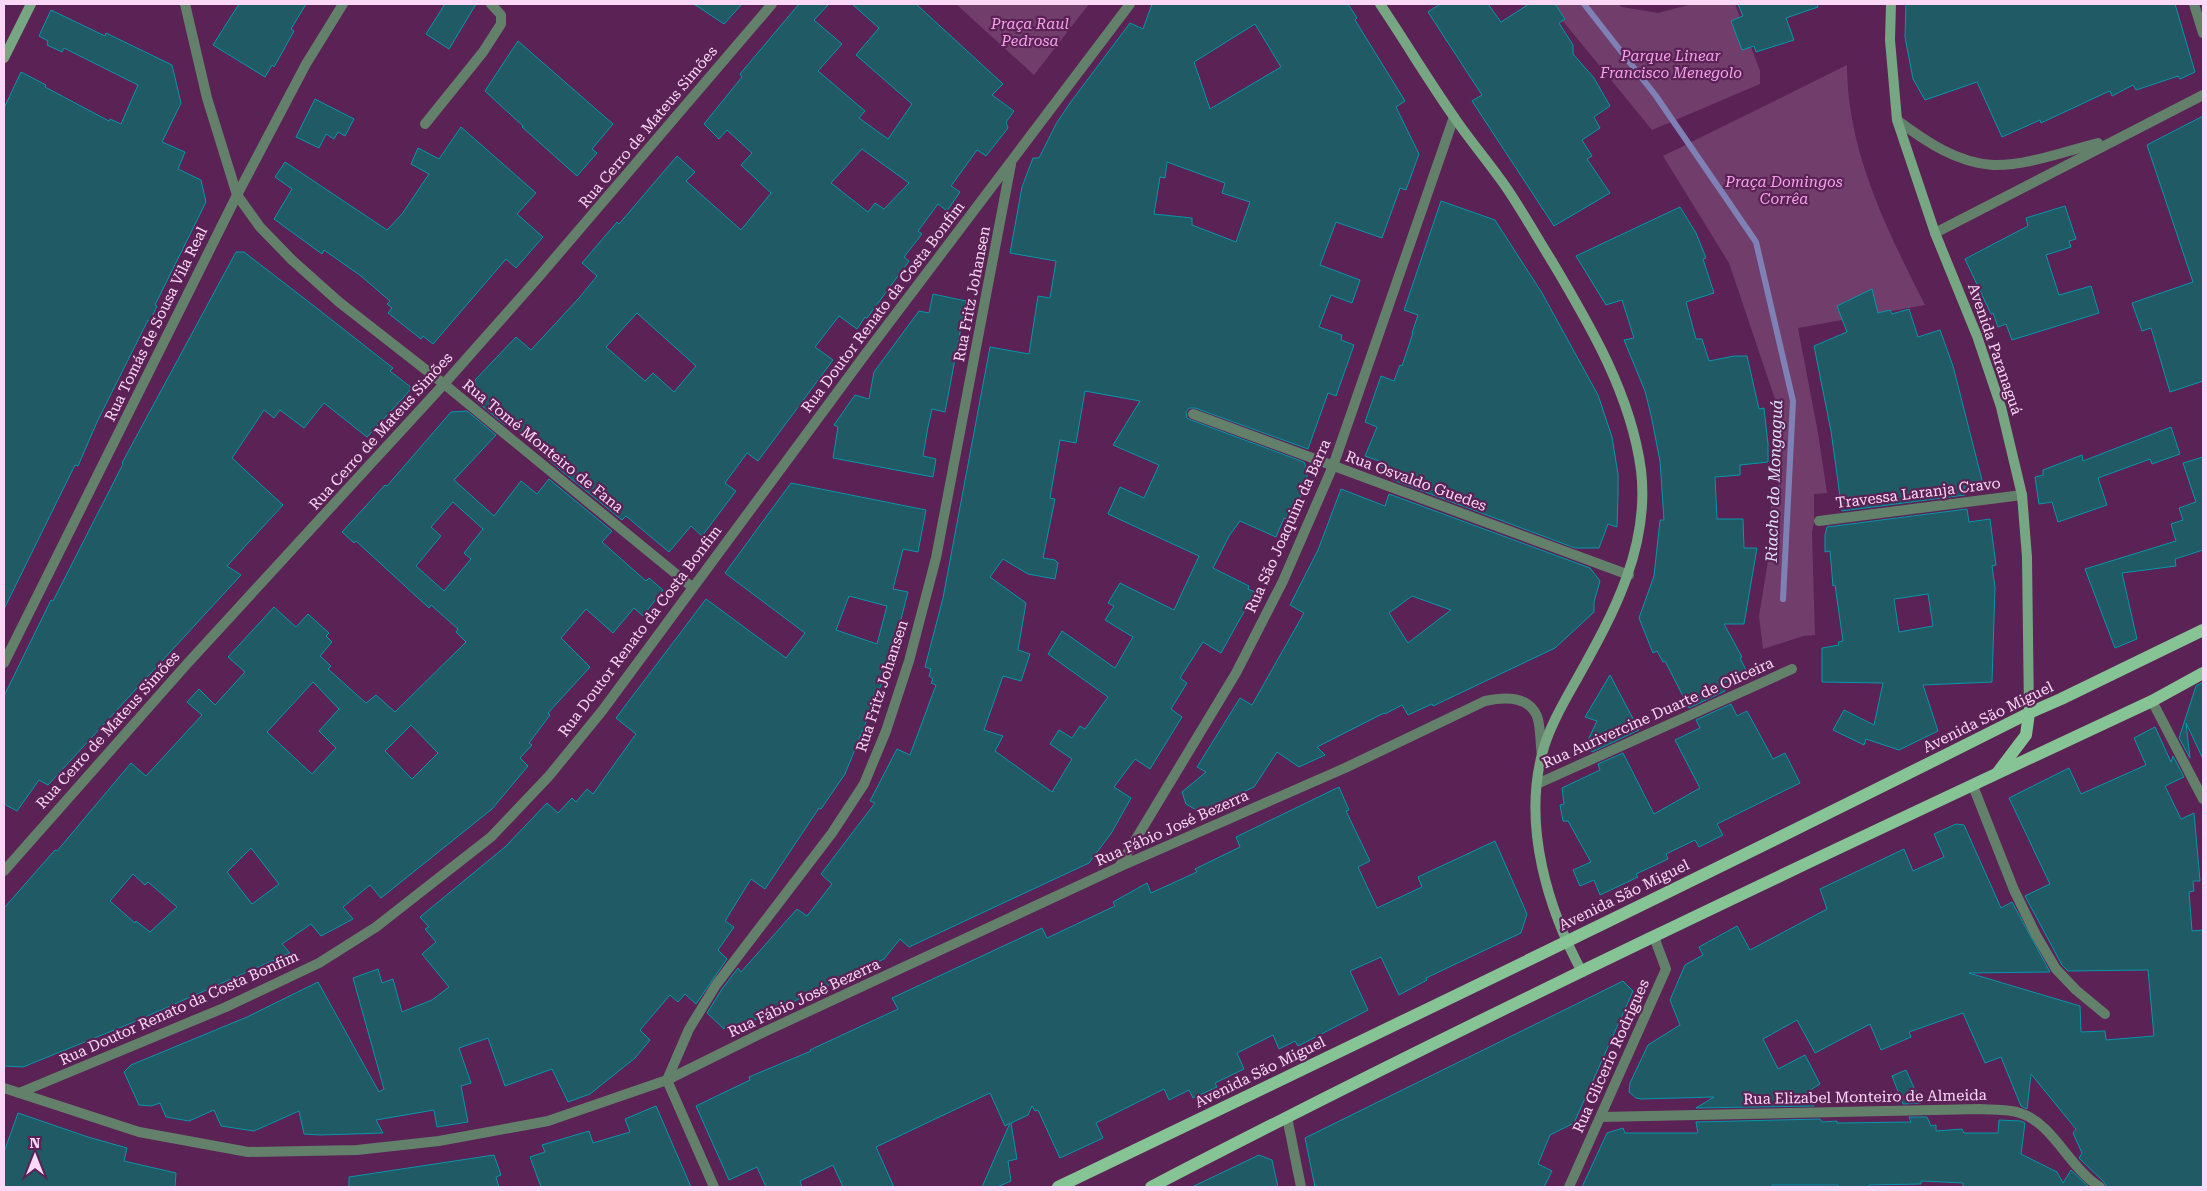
<svg xmlns="http://www.w3.org/2000/svg" width="2207" height="1191" viewBox="0 0 2207 1191" font-family="'Roboto Serif',serif">
  <style>
    .green { fill: #713e6b }
    .lines { fill: none; stroke-linecap: round; stroke-linejoin: round }
    .stream { stroke: #7f80b5; stroke-width: 6 }
    .building { fill: #1f5a65; stroke: #0697ab; fill-rule: evenodd }
    .lane { stroke: #63806a; stroke-width: 10 }
    .street { stroke: #63806a; stroke-width: 10 }
    .secondary { stroke: #77a682; stroke-width: 10 }
    .primary { stroke: #86c395; stroke-width: 12 }
    .labels { text-anchor: middle; dominant-baseline: central; stroke-width: 4.5; stroke-linejoin: round; paint-order: stroke }
    .park-label { font-size: 15px; font-style: italic; fill: #f5a2ea; stroke: #5a2255 }
    .street-label { font-size: 15px; fill: #fbd8f5; stroke: #5a2255 }
    .water-label { font-size: 16px; font-style: italic; fill: #dde3f6; stroke: #5a2255 }
  </style>
  <rect width="100%" height="100%" fill="#5a2255"/>
  <g class="green">
    <polygon points="956,4 1089,4 1034,75"/>
    <polygon points="1549,4 1618,4 1622,7 1658,13 1692,4 1735,4 1760,71 1760,84 1652,130"/>
    <path d="M1847,65C1847,151 1887,230 1925,305L1798,328L1818,433L1827,493L1814,494V522L1812,533L1815,635L1803,636L1763,649L1759,616L1771,542V486L1780,485L1781,430H1779L1777,405L1729,263L1663,156Z"/>
  </g>
  <g class="lines">
    <polyline class="stream" points="1584,4 1656,96 1756,242 1793,401 1783,599"/>
  </g>
  <g class="building">
    <polygon points="239,4 306,4 291,29 294,31 274,67 272,65 265,77 213,45"/>
    <polygon points="445,4 476,4 449,49 426,34"/>
    <polygon points="694,4 742,4 724,24"/>
    <path d="M799,4H829L814,20L842,44L818,71L865,111L859,118L888,139L912,104L856,55L879,28L852,4H916L1003,84L992,95L1014,111L1006,122L1008,128L986,156L977,150L951,186L960,192L947,211L938,204L918,231L922,234L904,257L909,261L867,318L865,317L857,329L839,316L815,347L833,360L758,461L747,453L725,483L736,491L702,536L691,526L669,552L626,516L622,520L558,468L508,422L505,425L475,400V380L516,337L531,350L579,298L597,276L582,263L617,222L619,224L677,156L695,172L686,181L741,230L771,193L741,165L752,153L727,130L719,139L704,124L742,77L740,74ZM862,149L909,183L884,209L875,203L868,212L831,183ZM637,313L696,366L674,392L653,373L645,381L606,347Z"/>
    <path d="M1152,4H1348L1357,18L1355,20L1405,101L1396,107L1419,154L1406,190L1400,188L1382,238L1336,222L1320,265L1360,280L1352,303L1331,295L1319,327L1342,335L1341,340L1354,345L1336,396L1328,393L1308,449L1195,408H1189L1186,412L1187,418L1191,420L1304,462L1308,473L1292,521L1284,518L1276,537L1240,521L1229,536L1213,568L1249,586L1248,589L1255,592L1221,653L1203,642L1180,678L1187,683L1171,709L1182,717L1150,769L1135,759L1114,787L1131,798L1112,832L1089,863L909,947L900,939L884,959L733,1030L727,1025L724,1029L707,1013L722,989L738,968L741,972L797,909L807,916L832,884L821,874L875,803L870,801L897,749L910,755L936,685L931,683L933,679L929,676L931,669L925,667L943,598L990,347L1029,354L1038,296L1050,298L1056,261L1010,253L1022,187L1033,158H1039L1056,124L1070,103L1130,23L1143,29ZM1255,24L1281,67L1210,109L1194,62ZM1167,162L1225,183L1222,193L1250,202L1236,242L1192,225V218L1154,214L1160,177L1165,178ZM1085,391L1140,401L1113,445L1159,465L1144,498L1120,487L1108,514L1199,556L1174,610L1120,583L1108,603L1114,606L1105,620L1133,637L1115,668L1062,631L1048,654L1108,697L1085,729L1080,726L1072,738L1059,730L1050,744L1072,759L1052,792L995,751L1003,736L984,730L1003,676L1021,681L1030,654L1018,650L1026,603L990,577L1003,559L1028,574L1055,579L1058,563L1055,560L1043,558L1055,499L1050,498L1060,440L1076,443Z"/>
    <polygon points="1440,4 1488,4 1501,22 1529,4 1555,4 1565,19 1559,23 1573,45 1573,54 1594,78 1610,106 1594,117 1600,128 1582,140 1592,156 1587,159 1610,193 1554,226 1472,101 1482,95 1428,12"/>
    <polygon points="1738,4 1817,4 1818,7 1786,18 1794,40 1756,52 1754,46 1742,50 1731,21 1743,16"/>
    <polygon points="1906,4 2175,4 2195,72 2180,79 2178,76 2136,90 2133,85 2112,96 2110,91 2105,93 2041,123 2040,120 2002,137 1977,82 1925,100 1913,79 1905,37"/>
    <polygon points="51,10 105,36 106,33 172,65 181,103 162,142 185,152 178,169 201,180 206,202 155,305 157,306 150,321 148,320 97,422 78,466 75,465 4,609 4,108 21,72 46,85 45,87 109,121 110,119 121,124 138,85 64,48 62,52 47,45 48,41 39,36"/>
    <polygon points="518,41 613,124 592,149 597,153 577,176 522,127 523,126 485,91"/>
    <polygon points="315,99 354,119 345,136 338,132 334,139 326,134 319,148 296,137"/>
    <polygon points="2203,116 2203,381 2170,392 2151,328 2142,331 2132,303 2193,282 2147,145"/>
    <polygon points="461,127 536,193 517,214 543,237 516,268 506,259 433,344 423,336 421,339 388,313 392,308 387,304 390,301 361,276 324,250 322,254 274,219 292,189 275,177 285,162 387,230 402,214 429,174 411,164 418,148 439,159"/>
    <polygon points="1441,201 1495,220 1542,293 1598,395 1612,437 1618,474 1618,494 1617,527 1608,524 1599,548 1575,548 1393,480 1396,472 1377,465 1379,461 1365,456 1377,427 1365,422 1381,376 1394,381 1400,365 1402,366 1413,333 1412,333 1418,315 1404,310"/>
    <polygon points="2065,206 2076,239 2069,241 2071,247 2046,255 2059,295 2091,286 2099,313 2012,340 2006,324 1998,327 1993,313 1991,314 1965,259 2028,226 2026,218"/>
    <polygon points="1680,207 1696,233 1706,258 1703,259 1714,293 1686,302 1696,339 1702,339 1709,361 1734,356 1747,356 1759,409 1764,408 1768,444 1768,462 1740,465 1740,475 1715,477 1717,519 1743,519 1744,548 1757,548 1744,624 1724,624 1742,657 1740,658 1746,670 1722,684 1725,691 1689,708 1665,661 1663,662 1657,651 1653,653 1639,618 1654,576 1660,520 1664,520 1660,461 1651,415 1645,391 1624,340 1634,338 1622,300 1606,305 1576,256"/>
    <polygon points="236,252 244,252 314,306 393,368 390,371 412,388 367,437 324,403 304,428 280,410 274,418 264,410 232,458 283,505 227,566 241,575 48,785 39,780 17,811 4,804 4,696 51,600 53,601 123,464 122,463"/>
    <polygon points="1872,289 1878,313 1890,310 1892,314 1909,309 1918,337 1940,330 1953,366 1983,484 1964,487 1965,495 1842,511 1831,431 1814,346 1847,332 1837,306"/>
    <polygon points="933,294 966,301 945,412 932,409 928,427 923,456 936,459 933,477 833,458 838,427 834,425 855,395 869,399 874,372 919,311 929,313"/>
    <path d="M467,411L496,435L454,480L494,516L521,481L537,494L549,479L612,531L602,542L646,581L649,578L663,590L643,616L634,608L613,633L586,609L561,638L590,667L548,713L550,715L529,743L532,745L520,758L528,766L492,809L381,898L370,885L343,907L353,919L321,936L311,924L282,944L290,953L134,1022L23,1067L4,1066V908L55,850L57,851L131,763L146,776L202,715L187,702L199,689L215,705L245,672L228,657L274,607L296,627L308,614L329,633L326,636L332,642L320,656L331,666L328,669L366,703L376,695L395,712L466,642L456,632L458,629L431,605L429,608L356,541L354,543L342,532L385,485L387,486L451,412ZM453,502L483,529L464,553L471,559L444,591L416,566L441,536L431,527ZM313,682L339,709L319,731L336,748L312,774L267,732ZM411,725L438,753L412,779L385,751ZM251,848L279,884L252,904L227,872ZM133,874L145,885L148,882L177,907L150,932L136,921L135,923L110,901Z"/>
    <polygon points="2171,427 2180,454 2152,464 2150,459 2098,478 2107,505 2058,522 2052,502 2039,504 2035,477 2043,475 2043,470 2082,455 2083,461"/>
    <polygon points="2203,457 2203,550 2175,559 2176,566 2122,573 2137,639 2115,648 2085,569 2176,541 2171,524 2183,520 2179,508 2196,502 2183,463"/>
    <path d="M791,483L926,510L918,552L903,549L893,589L908,592L899,627L881,685L845,774L821,809L819,808L765,889L751,879L725,921L734,927L718,950L727,959L696,1004L685,994L678,1002L670,995L640,1030L650,1040L635,1058L590,1094L568,1102L552,1069L505,1086L488,1038L459,1048L471,1083L461,1086L468,1122L437,1127L434,1110L376,1120L383,1133L320,1135L304,1134L299,1111L254,1131L221,1126L214,1110L189,1121L166,1117L160,1103L151,1106L139,1105L124,1072L131,1065L247,1017L318,982L379,1092L384,1089L353,978L378,969L382,983L393,979L402,1012L432,1000L449,987L422,954L436,942L425,929L429,927L420,917L505,847L547,803L558,813L572,798L576,802L587,789L593,794L636,734L616,718L706,599L786,658L805,633L725,573ZM849,596L887,606L877,644L836,630Z"/>
    <path d="M1341,489L1385,506L1389,494L1590,568L1600,581L1594,602V612L1555,648L1433,706L1432,704L1408,715L1402,705L1385,714L1384,713L1317,747L1325,755L1299,767L1277,752L1254,787L1200,812L1186,804L1182,792L1206,772L1197,767L1240,698L1252,705L1304,613L1290,605L1318,550ZM1412,596L1451,610L1408,643L1389,613Z"/>
    <path d="M1967,509L1969,522L1990,519L1996,565L1992,566L1995,587L1992,682L1923,685L1938,731L1899,750L1866,739L1864,745L1833,730L1844,710L1874,725L1883,683L1822,682V648L1839,645L1838,642L1843,641L1835,585L1833,586L1830,551L1825,552V535L1827,527ZM1928,594L1933,626L1899,632L1894,599Z"/>
    <polygon points="1610,675 1639,730 1592,752 1587,742 1597,721 1585,717"/>
    <polygon points="2203,682 2203,759 2186,723 2190,758 2179,738 2196,686"/>
    <polygon points="1731,704 1737,716 1747,711 1773,759 1785,753 1800,783 1717,824 1723,835 1699,847 1695,840 1666,854 1668,859 1636,874 1638,877 1600,895 1594,880 1580,886 1573,870 1591,862 1568,821 1563,821 1560,805 1564,804 1562,788 1600,770 1598,764 1623,753 1654,814 1700,788 1675,740 1700,728 1696,720"/>
    <polygon points="2155,727 2171,762 2173,756 2184,777 2165,786 2181,819 2194,813 2200,881 2193,881 2194,891 2189,892 2192,931 2203,930 2203,1187 2107,1187 2104,1182 2079,1158 2082,1153 2073,1133 2076,1129 2031,1074 2027,1109 2021,1106 2001,1057 1985,1063 1963,1013 1909,1032 1911,1037 1881,1050 1870,1024 1815,1053 1797,1020 1763,1039 1778,1069 1805,1055 1820,1084 1807,1092 1814,1106 1696,1108 1714,1097 1641,1099 1636,1098 1629,1092 1630,1083 1648,1045 1680,1025 1670,1000 1685,965 1703,955 1699,947 1737,926 1750,950 1827,909 1820,889 1904,849 1913,871 1944,857 1934,834 1956,824 1964,825 2001,908 2012,902 2050,972 1969,973 2080,1006 2081,1032 2105,1031 2106,1040 2154,1036 2148,970 2068,971 2062,965 2025,896 2050,884 2009,798 2069,768 2081,794 2146,765 2134,738"/>
    <polygon points="1339,787 1349,810 1346,811 1370,861 1358,867 1377,908 1422,887 1418,877 1495,841 1527,914 1521,933 1426,978 1427,980 1399,995 1381,957 1350,971 1368,1010 1298,1046 1295,1041 1279,1049 1273,1035 1237,1053 1244,1069 1215,1083 1217,1087 1193,1098 1189,1090 1169,1100 1164,1089 1096,1123 1103,1138 1060,1158 1038,1110 1035,1111 1032,1106 1028,1115 1011,1123 1017,1159 1008,1161 1011,1181 997,1187 982,1187 1010,1123 1005,1126 990,1093 876,1147 894,1187 843,1187 833,1165 800,1181 802,1187 766,1187 757,1167 729,1180 696,1106 750,1080 749,1077 811,1051 810,1050 898,1009 892,998 1042,928 1047,938 1115,906 1113,902 1147,883 1151,893 1197,872 1195,869 1240,847 1236,837"/>
    <polygon points="1623,981 1633,991 1574,1123 1550,1135 1538,1164 1552,1171 1544,1187 1315,1187 1305,1138"/>
    <polygon points="1906,1070 1921,1103 1903,1104 1892,1076"/>
    <polygon points="656,1106 691,1187 541,1187 530,1157 545,1152 542,1145 589,1131 593,1143 630,1132 625,1119"/>
    <polygon points="18,1113 88,1137 127,1148 124,1161 176,1173 175,1187 4,1187 4,1152"/>
    <polygon points="1909,1117 1927,1117 1931,1126 1936,1125 1936,1131 1962,1129 1964,1133 1998,1133 1999,1120 2021,1121 2025,1123 2021,1154 2057,1172 2063,1183 2071,1170 2089,1187 1963,1187 1963,1183 1921,1181 1921,1184 1869,1185 1869,1187 1838,1187 1838,1185 1772,1185 1773,1187 1582,1187 1607,1133 1623,1128 1625,1133 1698,1133 1696,1122 1820,1119 1822,1122 1837,1121 1837,1123 1911,1122"/>
    <polygon points="494,1155 501,1175 496,1177 499,1187 349,1187 349,1177"/>
    <polygon points="1259,1155 1272,1160 1278,1187 1192,1187"/>
  </g>
  <g class="lines">
    <g class="lane">
      <polyline points="425,124 483,52 501,24 501,15 491,4"/>
      <polyline points="1819,521 2022,495"/>
    </g>
    <g class="street">
      <polyline points="185,4 207,98 237,195 260,227 292,260 339,302 444,384 692,587"/>
      <polyline points="2194,4 2203,33"/>
      <path d="M1897,120C1925,141 1957,163 1993,165C2026,166 2066,151 2098,143"/>
      <polyline points="1935,233 2203,95"/>
      <polyline points="1193,414 1629,575"/>
      <polyline points="4,663 237,195 306,64 343,4"/>
      <polyline points="2152,701 2203,799"/>
      <polyline points="1537,784 1792,669"/>
      <polyline points="1973,786 2014,890 2036,935 2056,969 2076,990 2105,1014"/>
      <polyline points="1119,867 1236,673 1283,581 1333,466 1454,117"/>
      <polyline points="4,871 186,665 444,384 537,279 772,4"/>
      <path d="M4,1088L139,1132L248,1152L357,1150L439,1141L548,1121L667,1080L764,1032L1119,867L1345,768L1485,701C1503,697 1528,695 1537,716C1541,727 1540,743 1542,755"/>
      <polyline points="19,1093 226,1007 319,963 376,927 491,837 549,776 602,711 864,356 1130,4"/>
      <polyline points="1287,1117 1301,1187"/>
      <path d="M1601,1117L1981,1109C1993,1110 2008,1109 2020,1113C2053,1123 2070,1169 2100,1187"/>
      <polyline points="714,1187 667,1080 689,1029 716,985 832,833 864,784 886,731 909,661 936,558 1011,164"/>
      <polyline points="1569,1187 1666,969 1654,937"/>
    </g>
    <g class="secondary">
      <path d="M1380,4C1405,41 1428,80 1454,117C1471,142 1491,165 1508,190C1524,214 1538,239 1553,263C1591,327 1631,395 1641,470C1650,546 1614,613 1578,677C1564,702 1549,727 1542,754C1523,827 1548,909 1582,972"/>
      <polyline points="1891,4 1890,40 1897,120 1935,233 1977,336 2001,407 2022,495 2027,557 2029,713"/>
      <polyline points="4,58 31,4"/>
    </g>
    <g class="primary">
      <polyline points="1998,772 2026,735 2029,713"/>
      <path d="M1058,1187C1383,1031 1707,875 2029,713L2061,699L2203,630"/>
      <path d="M1151,1187C1480,1016 1816,858 2152,701L2203,673"/>
    </g>
  </g>
  <g class="labels">
    <g class="park-label">
      <text x="1030" y="24">Praça Raul<tspan x="1030" dy="17">Pedrosa</tspan></text>
      <text x="1671" y="56">Parque Linear<tspan x="1671" dy="17">Francisco Menegolo</tspan></text>
      <text x="1784" y="182">Praça Domingos<tspan x="1784" dy="17">Corrêa</tspan></text>
    </g>
    <g class="street-label">
      <text transform="translate(648 127) rotate(-50)">Rua Cerro de Mateus Simões</text>
      <text transform="translate(972 294) rotate(-79)">Rua Fritz Johansen</text>
      <text transform="translate(883 307) rotate(-53)">Rua Doutor Renato da Costa Bonfim</text>
      <text transform="translate(156 324) rotate(-64)">Rua Tomás de Sousa Vila Real</text>
      <text transform="translate(1995 349) rotate(71)">Avenida Paranaguá</text>
      <text transform="translate(381 431) rotate(-48)">Rua Cerro de Mateus Simões</text>
      <text transform="translate(543 446) rotate(39)">Rua Tomé Monteiro de Fana</text>
      <text transform="translate(1416 481) rotate(20)">Rua Osvaldo Guedes</text>
      <text transform="translate(1918 493) rotate(-7)">Travessa Laranja Cravo</text>
      <text transform="translate(1288 526) rotate(-66)">Rua São Joaquim da Barra</text>
      <text transform="translate(640 631) rotate(-53)">Rua Doutor Renato da Costa Bonfim</text>
      <text transform="translate(882 686) rotate(-72)">Rua Fritz Johansen</text>
      <text transform="translate(1658 713) rotate(-24)">Rua Aurivercine Duarte de Oliceira</text>
      <text transform="translate(1988 717) rotate(-26)">Avenida São Miguel</text>
      <text transform="translate(108 730) rotate(-48)">Rua Cerro de Mateus Simões</text>
      <text transform="translate(1172 828) rotate(-24)">Rua Fábio José Bezerra</text>
      <text transform="translate(1624 895) rotate(-26)">Avenida São Miguel</text>
      <text transform="translate(804 998) rotate(-25)">Rua Fábio José Bezerra</text>
      <text transform="translate(179 1008) rotate(-24)">Rua Doutor Renato da Costa Bonfim</text>
      <text transform="translate(1611 1056) rotate(-66)">Rua Glicerio Rodrigues</text>
      <text transform="translate(1260 1072) rotate(-26)">Avenida São Miguel</text>
      <text transform="translate(1865 1097) rotate(-1)">Rua Elizabel Monteiro de Almeida</text>
    </g>
    <g class="water-label">
      <text transform="translate(1774 481) rotate(-88)">Riacho do Mongaguá</text>
    </g>
  </g>
  <rect width="2207" height="1191" fill="none" stroke="#fbd8f5" stroke-width="10"/>
  <g transform="translate(35 1156)" stroke="#5a2255" stroke-width="4" paint-order="stroke">
  <path d="M0-4L9 19L0 12L-9 19Z" fill="#fbd8f5"/>
  <text y="-8" font-size="14" font-weight="bold" text-anchor="middle" fill="#fbd8f5">N</text>
  </g>
</svg>
